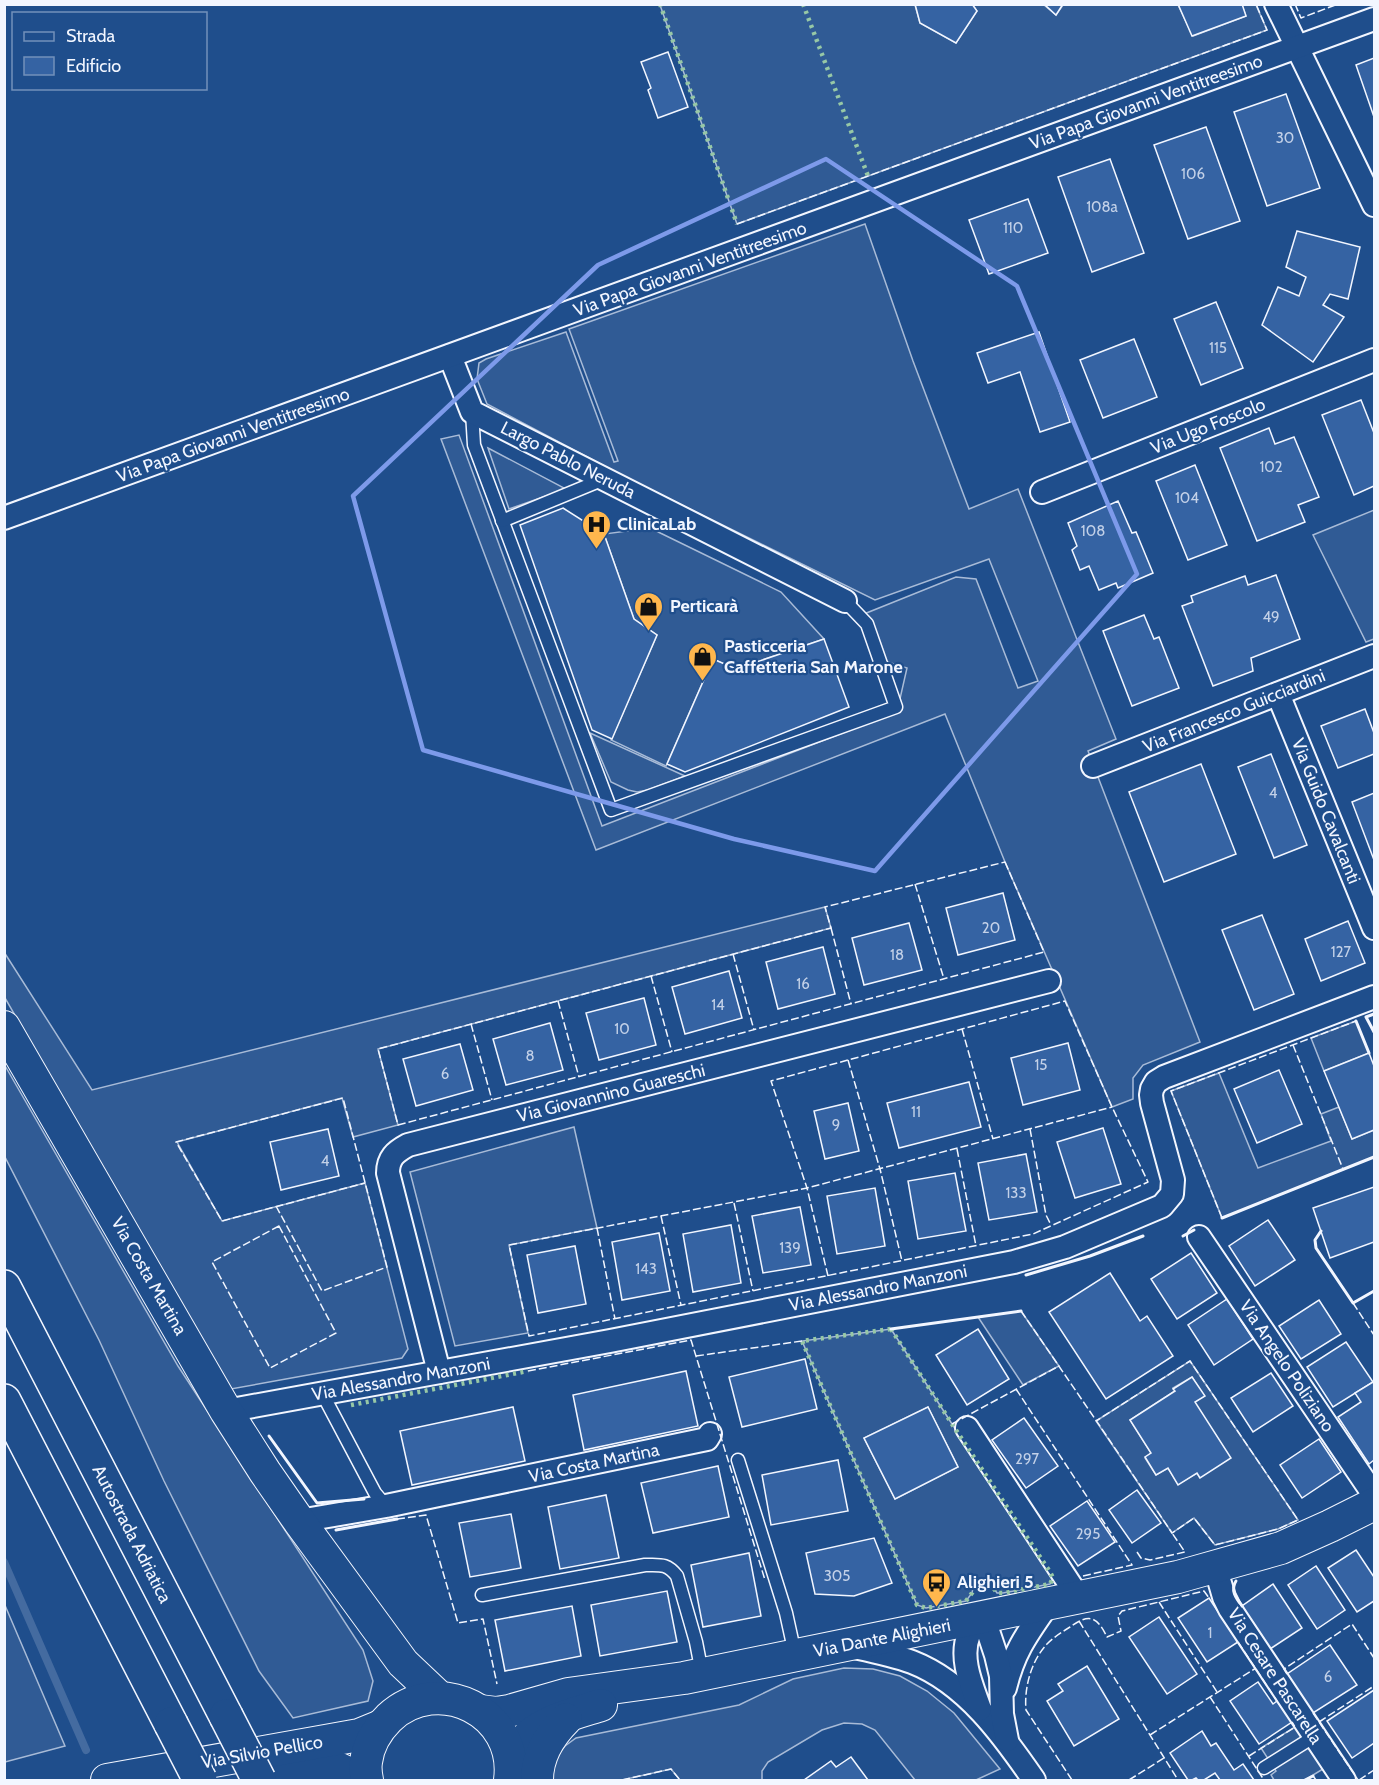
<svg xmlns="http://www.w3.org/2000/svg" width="1379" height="1785" viewBox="0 0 1379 1785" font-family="Cabin,sans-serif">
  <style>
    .built { fill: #305b95; stroke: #a8bbd7; stroke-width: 1.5; fill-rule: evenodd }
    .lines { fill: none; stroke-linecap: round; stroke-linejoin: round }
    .stream { stroke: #446ba0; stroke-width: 8 }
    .building { fill: #3563a3; stroke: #f2f6ff; stroke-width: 1.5 }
    .lane-casing { stroke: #f2f6ff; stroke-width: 15 }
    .street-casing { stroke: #f2f6ff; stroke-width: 26 }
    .secondary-casing { stroke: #f2f6ff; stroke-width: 34 }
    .highway-casing { stroke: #f2f6ff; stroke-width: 36 }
    .lane { stroke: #1f4e8c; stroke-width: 12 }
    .street { stroke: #1f4e8c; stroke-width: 22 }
    .secondary { stroke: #1f4e8c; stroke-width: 32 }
    .highway { stroke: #1f4e8c; stroke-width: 33 }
    .highway-bridge-casing { stroke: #f2f6ff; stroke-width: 36; stroke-linecap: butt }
    .highway-bridge { stroke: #1f4e8c; stroke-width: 33 }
    .hedge { stroke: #97c8a6; stroke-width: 4.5; stroke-dasharray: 3 4.5; stroke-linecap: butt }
    .fence { stroke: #f2f6ff; stroke-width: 1.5; stroke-dasharray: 8 3; stroke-linecap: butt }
    .wall { stroke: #f2f6ff; stroke-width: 3 }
    .marked { fill: none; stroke: #7d9aea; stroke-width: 4.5; stroke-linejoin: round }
    .labels { text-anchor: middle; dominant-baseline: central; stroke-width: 4.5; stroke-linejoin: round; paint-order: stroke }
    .number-label { font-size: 15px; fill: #c3d1e8 }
    .street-label { font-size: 18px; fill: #f2f6ff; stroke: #1f4e8c }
    .poi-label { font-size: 18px; font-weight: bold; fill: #f2f6ff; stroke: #1f4e8c; text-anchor: start }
  </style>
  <rect width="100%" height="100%" fill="#1f4e8c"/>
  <g class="built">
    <polygon points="972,4 1044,5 1056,15 1063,5 1178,5 1193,36 1246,16 1242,5 1256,5 1267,30 737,224 660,5 915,5 920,23 956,43 977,11"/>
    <polygon points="865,224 913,361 969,509 1018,489 1116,739 1088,751 1200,1042 1143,1065 1133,1078 1133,1099 1112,1107 1005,862 945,714 596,850 441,439 459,435 602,826 897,712 907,668 881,660 859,616 956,577 976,579 1018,688 1038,681 989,559 875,600 627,478 487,404 477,379 479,363 486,359 566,332 614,462 618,461 569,329"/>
    <polygon points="488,448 566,489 509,509"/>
    <polygon points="1374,510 1374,639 1366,642 1313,535"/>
    <polygon points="650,528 781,592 824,639 736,669 713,659 666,766 611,740 657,635 634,619 604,534"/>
    <polygon points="590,733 685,776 648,790 637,792 628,790 611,782"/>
    <polygon points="825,907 831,928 378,1049 398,1125 353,1137 342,1098 177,1142 222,1221 365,1183 408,1349 402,1358 231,1389 5,998 4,952 92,1090"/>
    <polygon points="1356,1021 1369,1053 1324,1071 1311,1038"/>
    <polygon points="4,1064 178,1366 363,1650 373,1681 368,1701 293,1718 259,1671 164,1481 99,1340 5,1157"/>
    <polygon points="1219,1073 1258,1168 1331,1141 1321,1114 1339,1107 1352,1139 1374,1130 1374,1157 1222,1218 1171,1091"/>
    <polygon points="574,1127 597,1228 509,1245 528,1333 455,1346 410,1172"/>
    <polygon points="1021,1311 1059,1366 1023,1385 978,1317"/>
    <path d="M891,1329L952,1424L1050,1572L1053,1578L1050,1584L1003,1593H997L988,1580L974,1583L972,1593L966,1601L926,1608L917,1605L802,1341ZM928,1407L958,1467L895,1499L864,1438Z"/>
    <path d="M1190,1361L1298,1520L1278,1529L1215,1545L1194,1518L1172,1533L1096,1421ZM1192,1377L1204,1396L1195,1402L1200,1478L1197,1473L1178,1484L1168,1468L1156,1475L1145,1458L1151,1453L1130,1420L1175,1391L1173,1388Z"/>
    <polygon points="4,1603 65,1746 5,1762 4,1762"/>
    <polygon points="844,1668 873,1669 900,1676 927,1691 954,1713 1000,1769 976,1780 915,1780 875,1730 862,1724 844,1723 822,1730 768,1762 762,1771 762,1780 680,1780 671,1769 622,1780 549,1780 557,1756 565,1746 576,1738 739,1705 793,1679"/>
    <polygon points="1295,1727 1323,1769 1305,1780 1274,1780 1271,1775 1276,1771 1261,1748"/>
  </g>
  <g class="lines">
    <polyline class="stream" points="4,1562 86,1750"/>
  </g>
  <g class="building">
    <polygon points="915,4 972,4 977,11 956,43 920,23"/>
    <polygon points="1044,4 1063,4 1056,15"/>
    <polygon points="1178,4 1242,4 1246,16 1192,36"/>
    <polygon points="668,52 688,107 658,118 648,90 651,88 641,62"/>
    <polygon points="1374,58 1374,117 1356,65"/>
    <polygon points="1286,94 1320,188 1267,206 1234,112"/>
    <polygon points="1206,127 1240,221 1188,239 1154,145"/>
    <polygon points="1110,159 1144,253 1092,272 1058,177"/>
    <polygon points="1028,199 1048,253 989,274 969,220"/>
    <polygon points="1297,231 1360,247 1348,299 1330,294 1323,305 1344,317 1313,362 1262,325 1278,287 1299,296 1306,277 1286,267"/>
    <polygon points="1216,302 1243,368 1201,385 1174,319"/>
    <polygon points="1039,332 1070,422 1040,432 1020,372 988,383 977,353"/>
    <polygon points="1134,339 1157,397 1103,418 1080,360"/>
    <polygon points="1361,400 1374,433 1374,486 1354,495 1322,415"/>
    <polygon points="1269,428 1275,444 1294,437 1319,497 1298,505 1305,522 1257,541 1220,448"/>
    <polygon points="1195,465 1227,545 1188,560 1156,481"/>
    <polygon points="1118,501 1132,533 1136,532 1153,573 1118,588 1116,583 1099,590 1089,566 1080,570 1072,550 1077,546 1068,523"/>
    <polygon points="563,508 604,534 634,619 657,635 612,739 592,730 520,525"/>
    <polygon points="1276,575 1300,639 1251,658 1253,671 1213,686 1182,606 1193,602 1191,596 1245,576 1248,585"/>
    <polygon points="1144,615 1154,639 1159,637 1179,688 1132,706 1103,631"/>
    <polygon points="824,639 849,707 685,772 667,764 713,659 736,669"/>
    <polygon points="1365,709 1374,733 1374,754 1338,768 1321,726"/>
    <polygon points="1271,754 1307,845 1274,858 1238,767"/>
    <polygon points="1201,764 1236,854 1164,882 1129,792"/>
    <polygon points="1374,793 1374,860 1352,802"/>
    <polygon points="1003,893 1015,940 958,955 946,908"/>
    <polygon points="1262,915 1294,994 1254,1010 1222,930"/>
    <polygon points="1348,921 1365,963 1321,981 1305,939"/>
    <polygon points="909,923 922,970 864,985 852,938"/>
    <polygon points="823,947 835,994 778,1009 766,962"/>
    <polygon points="729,971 742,1018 685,1034 672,987"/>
    <polygon points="644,998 656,1045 599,1060 586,1013"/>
    <polygon points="550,1023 563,1070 506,1085 493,1039"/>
    <polygon points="1068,1043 1080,1090 1023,1105 1011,1058"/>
    <polygon points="460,1044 473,1090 416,1106 403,1059"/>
    <polygon points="1369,1053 1374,1066 1374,1130 1352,1139 1324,1071"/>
    <polygon points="1279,1070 1302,1124 1257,1143 1234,1089"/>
    <polygon points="969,1082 981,1127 899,1148 887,1103"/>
    <polygon points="848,1103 859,1151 825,1159 814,1111"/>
    <polygon points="1103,1128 1121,1184 1075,1198 1057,1142"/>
    <polygon points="328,1129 339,1176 281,1190 270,1142"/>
    <polygon points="1026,1154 1037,1212 989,1220 978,1163"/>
    <polygon points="955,1173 966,1231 918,1239 908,1181"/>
    <polygon points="1374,1187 1374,1242 1330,1258 1313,1208"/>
    <polygon points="875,1188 885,1246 837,1254 827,1196"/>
    <polygon points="800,1207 811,1265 763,1273 752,1216"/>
    <polygon points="1268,1220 1295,1260 1255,1286 1229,1246"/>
    <polygon points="731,1225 741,1283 693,1292 683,1234"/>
    <polygon points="659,1233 670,1291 622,1300 612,1242"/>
    <polygon points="575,1246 586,1304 538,1313 527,1255"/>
    <polygon points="1191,1253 1217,1293 1177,1319 1151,1279"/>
    <polygon points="1110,1273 1140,1321 1147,1316 1173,1356 1106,1399 1049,1312"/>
    <polygon points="1227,1299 1253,1339 1214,1365 1188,1325"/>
    <polygon points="1319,1300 1341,1334 1301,1359 1279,1326"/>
    <polygon points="978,1329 1009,1379 967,1405 936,1355"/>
    <polygon points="1346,1342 1373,1382 1333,1407 1307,1367"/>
    <polygon points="805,1359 817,1409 742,1427 729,1377"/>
    <polygon points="686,1371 698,1426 584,1450 573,1395"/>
    <polygon points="1271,1373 1293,1406 1253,1432 1231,1398"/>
    <polygon points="1192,1377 1205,1396 1195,1402 1231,1458 1200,1478 1197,1473 1178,1485 1168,1468 1156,1475 1145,1457 1151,1453 1130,1420 1175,1391 1173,1389"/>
    <polygon points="1373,1382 1374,1384 1374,1460 1369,1464 1338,1417 1361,1402 1355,1393"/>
    <polygon points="513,1407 525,1461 412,1485 400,1431"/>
    <polygon points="928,1407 958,1467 895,1499 864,1438"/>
    <polygon points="1024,1418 1058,1466 1026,1488 992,1440"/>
    <polygon points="1319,1439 1341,1472 1302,1498 1280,1465"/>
    <polygon points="838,1460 848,1511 771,1525 762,1475"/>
    <polygon points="718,1466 729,1517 653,1533 641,1483"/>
    <polygon points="1137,1490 1161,1523 1132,1543 1109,1510"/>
    <polygon points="606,1495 619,1558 560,1569 548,1507"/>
    <polygon points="1087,1501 1115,1542 1078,1566 1050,1526"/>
    <polygon points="511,1514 521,1568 470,1577 459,1523"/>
    <polygon points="874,1538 892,1583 854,1596 815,1594 806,1553"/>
    <polygon points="1356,1550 1374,1577 1374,1601 1357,1612 1328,1568"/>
    <polygon points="749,1553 761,1616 703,1627 691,1565"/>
    <polygon points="1316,1566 1345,1610 1317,1629 1288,1585"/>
    <polygon points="1273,1584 1302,1628 1270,1649 1242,1606"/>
    <polygon points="667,1591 677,1642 600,1656 591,1605"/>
    <polygon points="1209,1598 1238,1642 1207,1662 1178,1618"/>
    <polygon points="572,1606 581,1656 505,1671 495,1620"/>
    <polygon points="1159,1617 1197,1674 1167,1694 1129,1637"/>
    <polygon points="1330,1645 1357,1685 1313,1713 1287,1674"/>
    <polygon points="1087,1666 1119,1719 1074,1746 1047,1701 1063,1691 1058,1684"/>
    <polygon points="1258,1682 1273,1704 1277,1701 1292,1722 1259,1744 1230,1701"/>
    <polygon points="1374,1690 1374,1743 1352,1758 1327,1721"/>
    <polygon points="1202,1731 1211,1746 1216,1743 1234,1770 1243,1764 1254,1780 1220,1780 1215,1773 1204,1780 1198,1780 1196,1778 1192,1780 1188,1780 1170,1753"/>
    <polygon points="851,1757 868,1780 804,1780 831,1761 836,1767"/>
  </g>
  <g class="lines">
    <defs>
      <g id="lane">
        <polyline points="472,412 474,445 611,810 896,707 867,624 845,601"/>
        <polyline points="502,521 604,479"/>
        <polyline points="322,1393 375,1493 386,1506"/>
        <polyline points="738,1460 786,1613 795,1654"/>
        <path d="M482,1595L645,1565C660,1565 667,1563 677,1576L696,1642L702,1673"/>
        <polyline points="1264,1768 1315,1736"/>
      </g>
      <g id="street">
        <polyline points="1276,4 1374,205"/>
        <polyline points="450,356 472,412 845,601"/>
        <polyline points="1042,492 1374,360"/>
        <polyline points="4,518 1374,19"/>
        <polyline points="1278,694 1374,928"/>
        <polyline points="1093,766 1374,656"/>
        <polyline points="1199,1237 1374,1495"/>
        <path d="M439,1372L388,1173C388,1158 395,1152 408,1145L1049,981"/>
        <polyline points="226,1411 610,1341 1014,1262 1065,1247 1162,1206 1172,1194 1173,1180 1152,1103 1151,1095 1152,1089 1156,1082 1164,1077 1374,997"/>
        <polyline points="967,1428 1079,1598"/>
        <polyline points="299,1521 386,1506 707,1439 710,1434"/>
        <polyline points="1215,1566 1224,1597 1230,1609 1344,1780"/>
        <path d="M854,1647C873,1651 893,1655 912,1662C966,1683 1003,1735 1034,1780"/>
        <path d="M1005,1688C1014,1651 1027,1634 1048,1604"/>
        <path d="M980,1709C972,1686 959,1658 969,1634C972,1629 976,1623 980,1618L989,1634L996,1655L1001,1676L1002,1714L1007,1740"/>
      </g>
      <g id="secondary">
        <polyline points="4,1027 226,1411 265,1472 299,1521 403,1663 440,1698"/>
        <polyline points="480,1711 496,1713 509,1711 568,1694 684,1678 1178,1577 1281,1548 1330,1526 1374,1504"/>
        <path d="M271,1770C297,1765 335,1757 355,1780"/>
        <path d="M511,1772C514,1763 516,1753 521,1745C536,1722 576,1713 601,1705"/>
        <polyline points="107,1780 359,1735 381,1726"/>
        <path d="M367,1780C366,1775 365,1768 366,1762C368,1745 377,1730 389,1718C438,1672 519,1712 510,1780"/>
        <path d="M537,1780C537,1756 549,1736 566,1719"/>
      </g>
      <g id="highway">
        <polyline points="4,1287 226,1716"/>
        <polyline points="4,1401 171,1724"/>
      </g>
    </defs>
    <use href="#lane" class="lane-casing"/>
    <use href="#street" class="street-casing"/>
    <use href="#secondary" class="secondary-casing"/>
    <use href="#highway" class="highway-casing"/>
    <use href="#lane" class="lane"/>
    <use href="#street" class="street"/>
    <use href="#secondary" class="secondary"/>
    <use href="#highway" class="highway"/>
    <defs>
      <g id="highway-bridge">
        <polyline points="226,1716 259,1780"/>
        <polyline points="171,1724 200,1780"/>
      </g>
    </defs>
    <use href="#highway-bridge" class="highway-bridge-casing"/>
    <use href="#highway-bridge" class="highway-bridge"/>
    <g class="hedge">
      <polyline points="660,4 737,224"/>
      <polyline points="803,4 868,176"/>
      <polygon points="891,1329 952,1424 1050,1572 1053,1578 1050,1584 1003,1593 997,1593 988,1580 974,1583 972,1593 966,1601 926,1608 917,1605 802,1341"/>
      <polyline points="351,1405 528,1371"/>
    </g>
    <g class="fence">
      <polyline points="1295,4 1301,18 1338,4"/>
      <polyline points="737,224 1267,30 1256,4"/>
      <polygon points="1005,862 1044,952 398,1125 378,1049 831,928 825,907"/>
      <polyline points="915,884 944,979"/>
      <polyline points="831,928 851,1004"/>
      <polyline points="733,954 754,1030"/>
      <polyline points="651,976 672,1052"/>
      <polyline points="558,1001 579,1077"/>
      <polyline points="471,1024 492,1100"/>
      <polyline points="962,1029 993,1139"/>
      <polyline points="1293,1045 1343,1169"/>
      <polyline points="848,1060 880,1169 902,1261"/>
      <polyline points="1030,1129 1046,1215 1051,1225"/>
      <polyline points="957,1149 976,1246"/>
      <polyline points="734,1203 753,1291"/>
      <polyline points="276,1206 322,1291 387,1267 343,1098 176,1142 222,1221 365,1183"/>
      <polyline points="661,1216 681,1305"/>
      <polyline points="1222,1218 1171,1091 1356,1021"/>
      <polygon points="279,1226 336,1333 270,1368 212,1262"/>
      <polyline points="597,1228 615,1319"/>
      <polyline points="828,1276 807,1188 771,1081 1065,1001 1112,1107 1148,1182 1033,1234 529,1336 509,1245 807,1188 1112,1107"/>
      <polyline points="1353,1303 1374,1335"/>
      <path d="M1021,1311C1072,1385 1122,1458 1172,1533L1194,1518L1215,1545L1278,1529L1298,1520L1190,1361L1096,1421"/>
      <polyline points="696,1356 802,1341"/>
      <polyline points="528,1371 691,1340 765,1580"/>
      <polyline points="1016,1389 1132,1565 1083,1576"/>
      <polyline points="952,1424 1059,1366"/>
      <polyline points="397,1519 426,1515 458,1623 483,1619 497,1684"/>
      <polyline points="1137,1552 1141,1558 1150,1560 1185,1552 1172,1533"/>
      <polyline points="1159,1602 1217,1692"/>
      <polyline points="1079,1621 1178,1780"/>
      <polyline points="1238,1642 1277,1701"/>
      <polyline points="1287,1674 1284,1669 1352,1624 1374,1658"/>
      <polyline points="1210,1697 1264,1780"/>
      <polyline points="1313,1713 1358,1780"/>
      <polyline points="1319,1722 1374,1686"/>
      <polyline points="1150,1735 1256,1668"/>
      <polyline points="1249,1756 1295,1727 1292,1722"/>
      <polyline points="1313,1776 1316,1780"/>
      <polyline points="622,1780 671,1769 680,1780"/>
      <path d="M1072,1780L1026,1710C1024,1688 1031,1661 1047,1644C1054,1637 1062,1632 1070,1627C1076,1623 1084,1617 1092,1619C1099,1621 1104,1631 1107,1637L1121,1631L1118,1616L1122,1611L1204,1591L1209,1598"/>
      <polyline points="1129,1780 1164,1758"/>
      <polyline points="1359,1780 1374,1770"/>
    </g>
    <g class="wall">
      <polyline points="1374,1014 1366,1017 1374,1032"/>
      <polyline points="1356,1021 1369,1053"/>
      <polyline points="1222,1218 1374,1157"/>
      <polyline points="1321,1231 1315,1240 1316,1248 1353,1303 1374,1291"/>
      <polyline points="1183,1236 1194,1230"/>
      <polyline points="1026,1275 1090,1256 1143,1236"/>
      <polyline points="891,1329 1021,1311"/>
      <polyline points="269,1436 317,1503 364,1499"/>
      <polyline points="336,1530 397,1519"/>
      <path d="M1236,1581C1230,1590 1236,1598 1242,1606"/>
      <polyline points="1305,1780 1313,1776"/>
    </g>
  </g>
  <path class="marked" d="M826,159L1017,286L1137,574L875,871L734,839L423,750L353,496L598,265Z"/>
  <defs>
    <symbol id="hospital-pin" viewBox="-11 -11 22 30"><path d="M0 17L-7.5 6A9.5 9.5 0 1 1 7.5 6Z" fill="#ffb74d" stroke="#1f4e8c"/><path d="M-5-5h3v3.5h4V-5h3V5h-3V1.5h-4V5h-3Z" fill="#111"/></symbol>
    <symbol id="shop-pin" viewBox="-11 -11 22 30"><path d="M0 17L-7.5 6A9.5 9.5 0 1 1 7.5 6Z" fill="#ffb74d" stroke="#1f4e8c"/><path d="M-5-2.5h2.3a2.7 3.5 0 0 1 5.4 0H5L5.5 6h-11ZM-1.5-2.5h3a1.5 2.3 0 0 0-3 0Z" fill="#111"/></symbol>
    <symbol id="bus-pin" viewBox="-11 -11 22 30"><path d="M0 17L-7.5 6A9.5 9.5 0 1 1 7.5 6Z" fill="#ffb74d" stroke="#1f4e8c"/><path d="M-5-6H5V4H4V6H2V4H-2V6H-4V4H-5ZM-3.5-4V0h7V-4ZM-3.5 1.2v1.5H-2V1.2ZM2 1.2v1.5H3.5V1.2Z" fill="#111"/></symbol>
  </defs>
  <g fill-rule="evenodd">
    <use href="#hospital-pin" x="580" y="508" width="33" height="45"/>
    <use href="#shop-pin" x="632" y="590" width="33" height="45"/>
    <use href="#shop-pin" x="686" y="640" width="33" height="45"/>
    <use href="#bus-pin" x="920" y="1566" width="33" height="45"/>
  </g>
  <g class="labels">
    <g class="number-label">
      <text x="1285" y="138">30</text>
      <text x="1193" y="174">106</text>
      <text x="1102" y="207">108a</text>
      <text x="1013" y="228">110</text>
      <text x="1218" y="348">115</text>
      <text x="1271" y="467">102</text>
      <text x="1187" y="498">104</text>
      <text x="1093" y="531">108</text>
      <text x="1271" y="617">49</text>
      <text x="1273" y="793">4</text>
      <text x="991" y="928">20</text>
      <text x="1341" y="952">127</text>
      <text x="897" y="955">18</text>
      <text x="803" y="984">16</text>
      <text x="718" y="1005">14</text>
      <text x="622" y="1029">10</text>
      <text x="530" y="1056">8</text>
      <text x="1041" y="1065">15</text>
      <text x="445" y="1074">6</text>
      <text x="916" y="1112">11</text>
      <text x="836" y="1125">9</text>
      <text x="325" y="1161">4</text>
      <text x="1016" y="1193">133</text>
      <text x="790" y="1248">139</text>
      <text x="646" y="1269">143</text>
      <text x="1027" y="1459">297</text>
      <text x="1088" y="1534">295</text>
      <text x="837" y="1576">305</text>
      <text x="1210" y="1633">1</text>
      <text x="1328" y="1677">6</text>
    </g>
    <g class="street-label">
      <text transform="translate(1146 102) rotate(-20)">Via Papa Giovanni Ventitreesimo</text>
      <text transform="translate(690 269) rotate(-20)">Via Papa Giovanni Ventitreesimo</text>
      <text transform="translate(1208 426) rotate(-22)">Via Ugo Foscolo</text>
      <text transform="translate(233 435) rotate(-20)">Via Papa Giovanni Ventitreesimo</text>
      <text transform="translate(568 460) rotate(27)">Largo Pablo Neruda</text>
      <text transform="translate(1234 711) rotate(-22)">Via Francesco Guicciardini</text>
      <text transform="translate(1326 811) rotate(68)">Via Guido Cavalcanti</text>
      <text transform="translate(611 1093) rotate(-14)">Via Giovannino Guareschi</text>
      <text transform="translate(149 1276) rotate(60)">Via Costa Martina</text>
      <text transform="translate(878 1288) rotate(-11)">Via Alessandro Manzoni</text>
      <text transform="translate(1287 1366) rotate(56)">Via Angelo Poliziano</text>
      <text transform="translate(401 1379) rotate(-10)">Via Alessandro Manzoni</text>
      <text transform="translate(594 1463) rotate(-12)">Via Costa Martina</text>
      <text transform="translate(132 1534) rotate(63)">Autostrada Adriatica</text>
      <text transform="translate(882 1638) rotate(-11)">Via Dante Alighieri</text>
      <text transform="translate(1275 1676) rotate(57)">Via Cesare Pascarella</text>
      <text transform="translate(262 1752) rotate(-10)">Via Silvio Pellico</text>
    </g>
    <g class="poi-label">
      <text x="617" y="524">ClinicaLab</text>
      <text x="670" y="606">Perticarà</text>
      <text x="724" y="646">Pasticceria<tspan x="724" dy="21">Caffetteria San Marone</tspan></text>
      <text x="957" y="1582">Alighieri 5</text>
    </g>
  </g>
  <rect width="1379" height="1785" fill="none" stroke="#f2f6ff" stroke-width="12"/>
  <rect x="12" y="12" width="195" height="78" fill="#1f4e8c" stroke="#7391ba" stroke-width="1.5"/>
  <rect x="24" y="32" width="30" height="9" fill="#1f4e8c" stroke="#7391ba" stroke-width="1.5"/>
  <text x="66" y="42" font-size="18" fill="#f2f6ff">Strada</text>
  <rect x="24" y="57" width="30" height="18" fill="#3563a3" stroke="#7391ba" stroke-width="1.5"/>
  <text x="66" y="72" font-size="18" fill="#f2f6ff">Edificio</text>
</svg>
